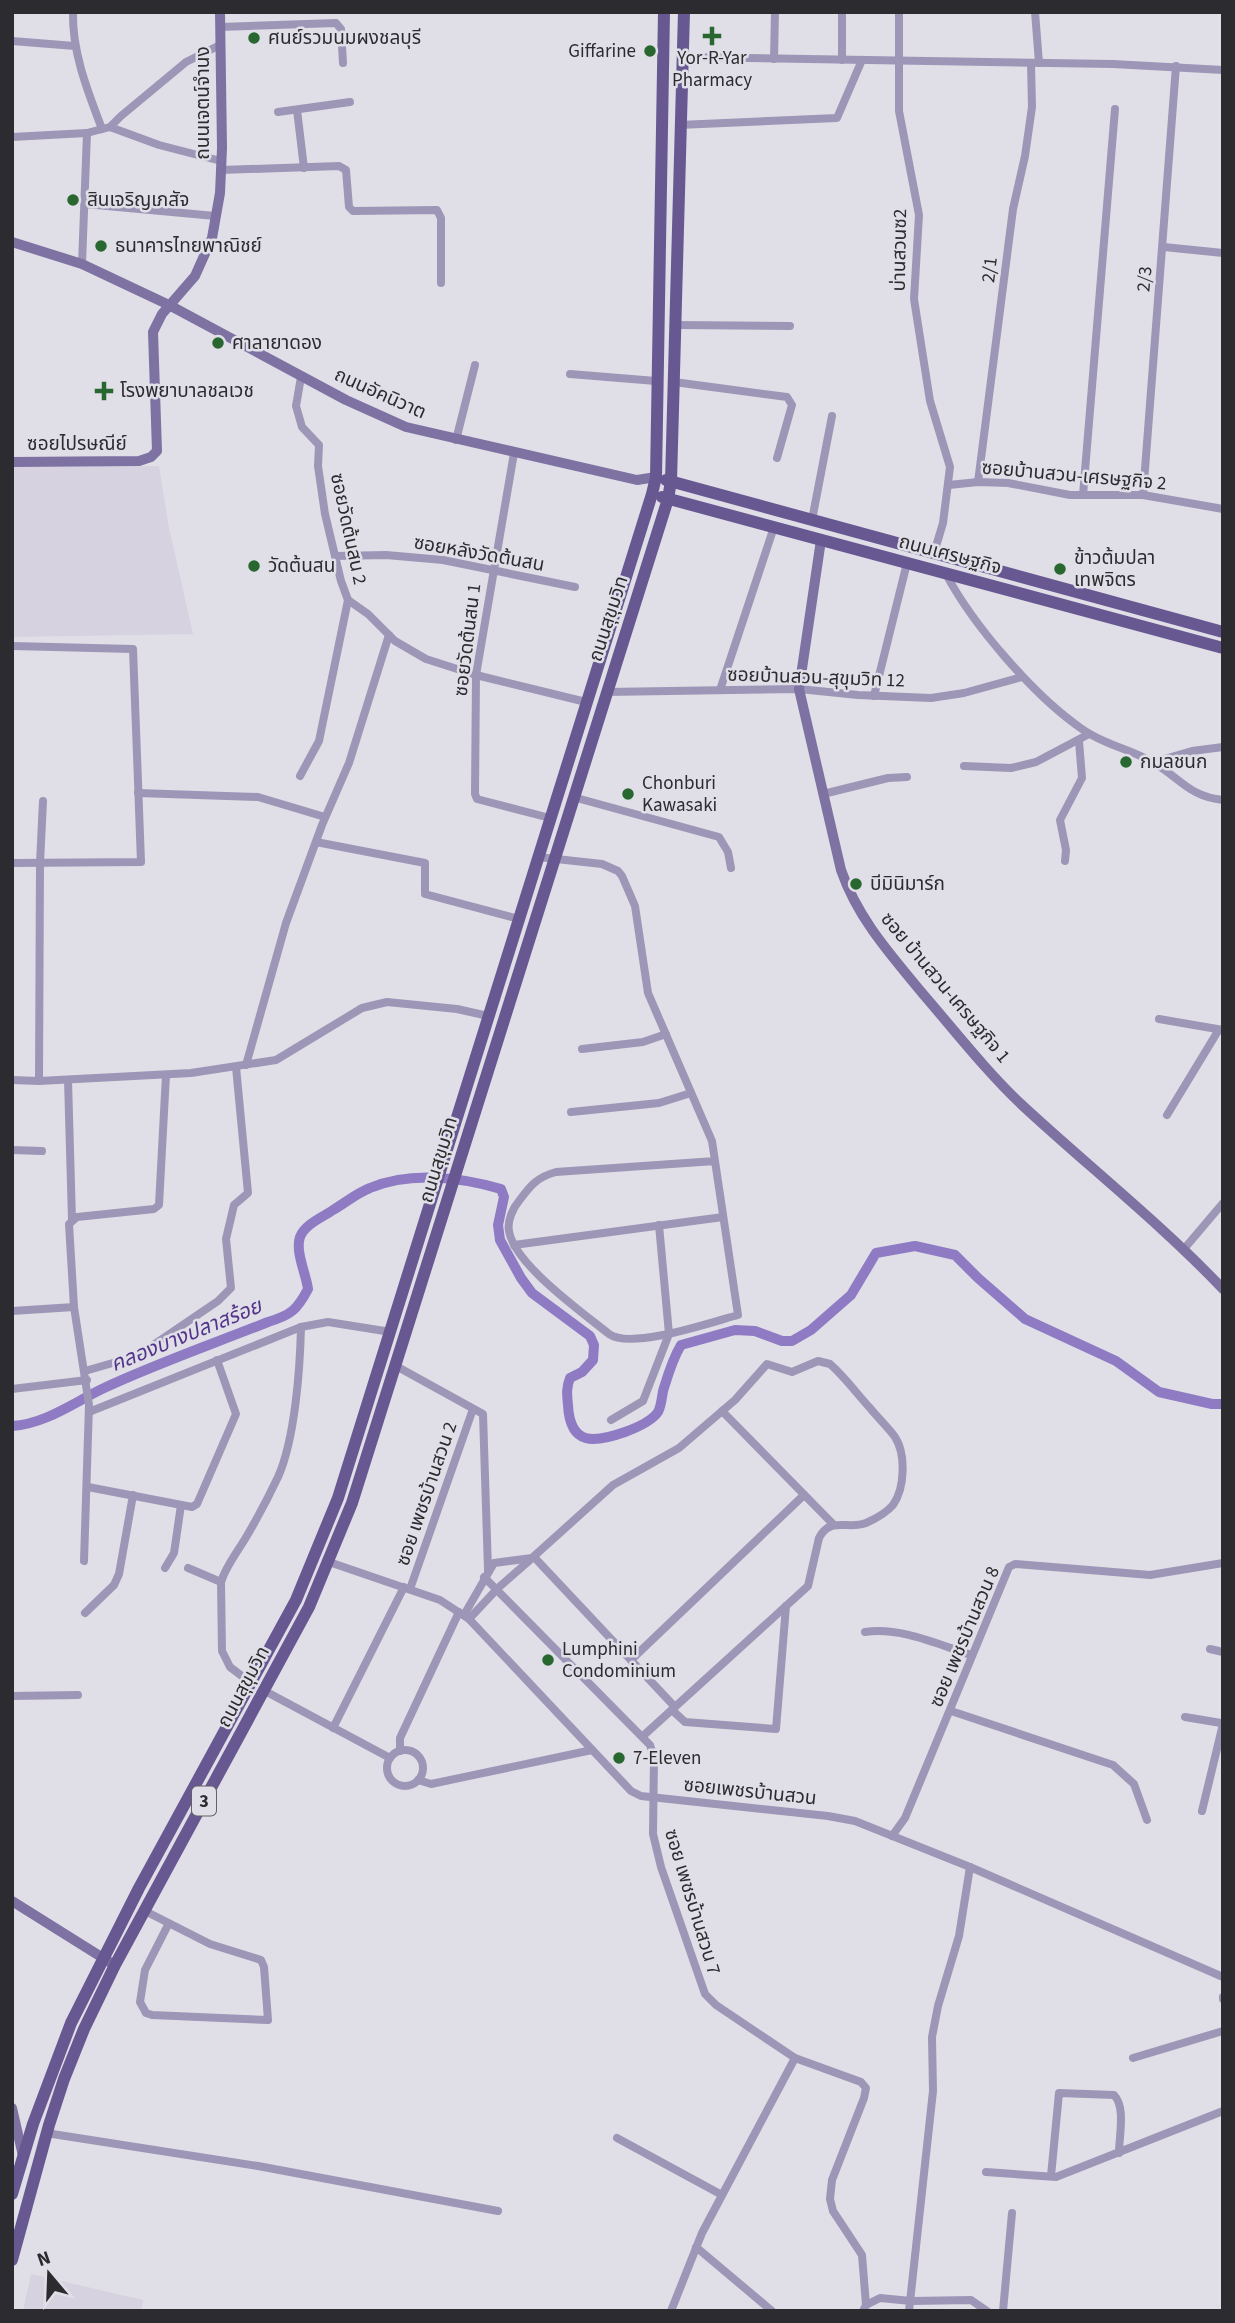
<svg xmlns="http://www.w3.org/2000/svg" width="1235" height="2323" viewBox="0 0 1235 2323" font-family="'Source Sans 3','Noto Sans Thai',sans-serif">
  <style>
    .built { fill: #d6d2e0 }
    .lines { fill: none; stroke-linecap: round; stroke-linejoin: round }
    .canal { stroke: #8f7bc3; stroke-width: 10 }
    .street { stroke: #9e96b7; stroke-width: 8 }
    .secondary { stroke: #7e72a2; stroke-width: 10 }
    .primary { stroke: #685892; stroke-width: 12 }
    .poi-dot { fill: #286730; stroke: #e0dfe7; stroke-width: 2.5 }
    .labels { text-anchor: middle; dominant-baseline: central; stroke-width: 5; stroke-linejoin: round; paint-order: stroke }
    .shield { fill: #e0dfe7; stroke: #626166; stroke-width: 2 }
    .shield-label { font-size: 18px; font-weight: bold; fill: #2c2b2f }
    .poi-label { font-size: 19px; fill: #2c2b2f; stroke: #e0dfe7; text-anchor: start }
    .street-label { font-size: 19px; fill: #2c2b2f; stroke: #e0dfe7 }
    .water-label { font-size: 21px; font-style: italic; fill: #53348b; stroke: #e0dfe7 }
  </style>
  <rect width="100%" height="100%" fill="#e0dfe7"/>
  <g class="built">
    <polygon points="12,465 159,466 169,528 193,634 12,637"/>
    <polygon points="31,2274 143,2300 141,2311 23,2311"/>
  </g>
  <g class="lines">
    <path class="canal" d="M12,1426C45,1424 73,1403 102,1389C155,1364 213,1344 268,1322C291,1315 297,1310 308,1289C306,1274 295,1251 300,1237C305,1224 323,1217 333,1210C345,1203 357,1193 370,1188C410,1171 460,1177 501,1189L504,1197L498,1225L500,1240L521,1278L532,1293L590,1336L594,1345L593,1360L582,1372L570,1378C566,1388 567,1395 568,1405C570,1446 594,1443 625,1432C636,1428 651,1422 658,1412C661,1407 662,1397 663,1391C668,1375 672,1360 681,1345L735,1330L755,1331L782,1341H792L811,1330L851,1295L876,1253L915,1246L955,1255L978,1278L1025,1319L1116,1361L1159,1392L1212,1404H1223"/>
    <g class="street">
      <path d="M73,12C72,53 88,92 102,129"/>
      <polyline points="899,12 899,111 919,215 914,299 930,401 950,467 943,523 934,553"/>
      <polyline points="1035,12 1039,63"/>
      <polyline points="220,27 336,23 341,29 343,63"/>
      <polyline points="12,41 75,46"/>
      <polyline points="683,57 1113,64 1223,70"/>
      <polyline points="774,59 775,12"/>
      <polyline points="842,60 842,12"/>
      <polyline points="297,110 304,168"/>
      <polyline points="278,112 350,102"/>
      <polyline points="679,125 837,118 862,60"/>
      <polyline points="110,127 121,116 186,62 220,45"/>
      <polyline points="12,137 87,133 110,127 159,145 221,161"/>
      <polyline points="221,170 339,166 346,170 349,207 353,211 437,210 441,218 441,283"/>
      <polyline points="85,204 215,216"/>
      <polyline points="1164,247 1223,253"/>
      <polyline points="82,264 87,133"/>
      <polyline points="676,325 790,326"/>
      <polyline points="570,374 656,381"/>
      <polyline points="301,377 296,406 302,427 319,445 318,466 325,514 341,581 348,600 368,614 395,641 426,659 476,675 586,702"/>
      <polyline points="674,382 787,397 792,405 777,458"/>
      <polyline points="456,440 475,365"/>
      <polyline points="514,453 476,675 475,794 477,799 550,818"/>
      <polyline points="978,482 1013,209 1025,156 1032,107 1031,63"/>
      <polyline points="949,485 978,482 1008,483 1070,495 1143,495 1223,509"/>
      <polyline points="1083,495 1115,109"/>
      <polyline points="1143,495 1176,66"/>
      <polyline points="812,520 832,416"/>
      <polyline points="335,556 386,555 443,560 575,587"/>
      <path d="M946,574C973,625 1034,696 1082,729C1104,745 1131,749 1154,763C1180,778 1190,797 1223,800"/>
      <polyline points="12,646 133,649 141,862 12,863"/>
      <polyline points="720,690 774,527"/>
      <polyline points="606,692 799,689 858,695 931,698 964,693 1022,677"/>
      <polyline points="874,696 907,563"/>
      <polyline points="1154,762 1192,751 1223,747"/>
      <polyline points="964,766 1011,768 1036,762 1089,734"/>
      <polyline points="300,776 319,741 348,600"/>
      <polyline points="138,793 258,797 325,817"/>
      <polyline points="823,794 888,778 907,777"/>
      <polyline points="573,797 719,837 728,852 731,868"/>
      <polyline points="316,842 425,863 425,894 519,919"/>
      <path d="M538,857L602,864L618,871L622,876L635,906L648,993L712,1141C721,1199 729,1257 738,1315C712,1322 631,1350 609,1334C582,1312 514,1264 509,1231C507,1221 513,1208 519,1201C530,1186 537,1177 556,1172L715,1161"/>
      <polyline points="1065,861 1066,850 1060,820 1082,778 1079,741"/>
      <polyline points="1159,1019 1223,1030"/>
      <polyline points="582,1049 643,1042 666,1034"/>
      <polyline points="246,1065 286,923 322,825 349,763 389,635"/>
      <polyline points="12,1080 39,1081 191,1073 276,1060 362,1008 387,1002 457,1009 488,1016"/>
      <polyline points="68,1080 72,1220"/>
      <polyline points="39,1081 40,863 43,801"/>
      <polyline points="571,1112 659,1103 691,1093"/>
      <polyline points="1167,1115 1218,1031"/>
      <polyline points="12,1150 42,1151"/>
      <polyline points="514,1245 723,1217"/>
      <polyline points="1184,1249 1223,1203"/>
      <polyline points="12,1311 74,1307"/>
      <polyline points="396,1366 483,1414 488,1570"/>
      <polyline points="85,1371 137,1356 218,1301 231,1288 226,1239 234,1205 248,1193 236,1067"/>
      <polyline points="12,1389 87,1380"/>
      <polyline points="722,1411 833,1524"/>
      <polyline points="89,1412 301,1327 328,1322 391,1332"/>
      <polyline points="611,1420 643,1401 669,1334 659,1225"/>
      <polyline points="88,1487 192,1507 197,1504 236,1414 217,1360"/>
      <polyline points="534,1557 675,1707"/>
      <polyline points="84,1561 89,1405 74,1307 69,1224 77,1217 154,1209 159,1205 166,1075"/>
      <polyline points="329,1562 440,1600 469,1619 631,1791 641,1796 828,1816 855,1821 970,1867 1223,1977"/>
      <polyline points="165,1568 174,1553 181,1505"/>
      <polyline points="188,1568 221,1582"/>
      <polyline points="484,1577 650,1745 654,1757 653,1834 661,1867 705,1994 716,2005 795,2058 861,2082 866,2088 864,2098 832,2180 830,2199 833,2211 862,2255 866,2305"/>
      <polyline points="410,1589 473,1409"/>
      <polyline points="85,1613 114,1585 119,1574 133,1495"/>
      <path d="M464,1615L494,1563L532,1558L613,1485L679,1448L735,1400L767,1364L792,1372L818,1361L830,1364C845,1377 857,1394 870,1408C878,1418 888,1427 895,1437C906,1454 905,1488 893,1505C887,1512 875,1519 866,1523C848,1530 830,1516 819,1538L808,1586L643,1736"/>
      <polyline points="469,1619 498,1588 530,1560"/>
      <path d="M865,1632C901,1627 937,1644 971,1655"/>
      <polyline points="1210,1649 1223,1652"/>
      <polyline points="631,1660 804,1495"/>
      <path d="M251,1683L230,1667L222,1651L221,1582C226,1566 236,1554 245,1539C257,1519 268,1498 278,1477C295,1439 300,1369 301,1327"/>
      <polyline points="263,1690 390,1758"/>
      <polyline points="12,1696 78,1695"/>
      <polyline points="672,1710 685,1722 776,1729 786,1606"/>
      <polyline points="951,1711 1113,1765 1134,1784 1147,1820"/>
      <polyline points="1185,1717 1221,1723"/>
      <polyline points="333,1728 404,1587"/>
      <circle cx="405" cy="1768" r="18"/>
      <polyline points="400,1751 400,1738 459,1612"/>
      <polyline points="418,1780 431,1784 592,1750"/>
      <polyline points="1202,1811 1223,1724"/>
      <polyline points="892,1836 905,1818 1009,1567 1015,1564 1150,1575 1223,1563"/>
      <polyline points="145,1911 210,1944 261,1960 264,1967 268,2020 152,2015 146,2013 140,2002 145,1970 169,1923"/>
      <polyline points="1223,1997 1223,1999"/>
      <polyline points="1133,2058 1223,2031"/>
      <polyline points="46,2133 258,2166 498,2211"/>
      <polyline points="617,2138 722,2195"/>
      <polyline points="986,2172 1056,2177 1223,2111"/>
      <path d="M1051,2176L1059,2093L1114,2095C1126,2107 1119,2136 1119,2153"/>
      <polyline points="696,2247 772,2311"/>
      <polyline points="671,2311 702,2233 795,2058"/>
      <polyline points="863,2311 866,2305 880,2298 911,2301 971,2300 987,2311"/>
      <polyline points="909,2311 933,2091 932,2037 938,2006 959,1936 970,1867"/>
      <polyline points="1003,2311 1012,2213"/>
    </g>
    <g class="secondary">
      <polyline points="12,242 82,264 169,305 346,400 406,427 637,480 656,477"/>
      <polyline points="12,462 139,461 151,457 157,451 153,332 162,314 195,276 212,238 220,193 222,148 220,12"/>
      <path d="M821,540L799,689L841,870C858,919 891,955 923,994C955,1031 986,1071 1022,1105C1089,1167 1160,1223 1223,1289"/>
      <polyline points="12,1901 111,1963"/>
      <polyline points="12,2108 23,2156"/>
    </g>
    <g class="primary">
      <polyline points="666,480 1223,632"/>
      <polyline points="662,497 1223,648"/>
      <polyline points="12,2194 33,2124 71,2023 139,1888 296,1600 338,1498 652,494 656,477 664,12"/>
      <polyline points="12,2260 49,2125 64,2079 84,2029 115,1965 309,1607 352,1503 668,499 671,481 684,12"/>
    </g>
  </g>
  <g class="poi-dot">
    <path d="M708.5 25.5h7v7h7v7h-7v7h-7v-7h-7v-7h7z"/>
    <circle cx="254" cy="38" r="7"/>
    <circle cx="650" cy="51" r="7"/>
    <circle cx="73" cy="200" r="7"/>
    <circle cx="101" cy="246" r="7"/>
    <circle cx="218" cy="343" r="7"/>
    <path d="M100.5 380.5h7v7h7v7h-7v7h-7v-7h-7v-7h7z"/>
    <circle cx="254" cy="566" r="7"/>
    <circle cx="1060" cy="569" r="7"/>
    <circle cx="1126" cy="762" r="7"/>
    <circle cx="628" cy="794" r="7"/>
    <circle cx="856" cy="884" r="7"/>
    <circle cx="548" cy="1660" r="7"/>
    <circle cx="619" cy="1758" r="7"/>
  </g>
  <g class="labels">
    <rect class="shield" x="192" y="1786.5" width="24" height="29" rx="5"/>
    <g class="shield-label">
      <text x="204" y="1801">3</text>
    </g>
    <g class="poi-label">
      <text x="268" y="38">ศนย์รวมนมผงชลบุรี</text>
      <text x="636" y="51" text-anchor="end">Giffarine</text>
      <text x="712" y="58" text-anchor="middle">Yor-R-Yar<tspan x="712" dy="22">Pharmacy</tspan></text>
      <text x="87" y="200">สินเจริญเภสัจ</text>
      <text x="115" y="246">ธนาคารไทยพาณิชย์</text>
      <text x="232" y="343">ศาลายาดอง</text>
      <text x="120" y="391">โรงพยาบาลชลเวช</text>
      <text x="1074" y="558">ข้าวต้มปลา<tspan x="1074" dy="22">เทพจิตร</tspan></text>
      <text x="268" y="566">วัดต้นสน</text>
      <text x="1140" y="762">กมลชนก</text>
      <text x="642" y="783">Chonburi<tspan x="642" dy="22">Kawasaki</tspan></text>
      <text x="870" y="884">บีมินิมาร์ก</text>
      <text x="562" y="1649">Lumphini<tspan x="562" dy="22">Condominium</tspan></text>
      <text x="633" y="1758">7-Eleven</text>
    </g>
    <g class="street-label">
      <text transform="translate(203 103) rotate(-90)">ถนนเจตน์จำนง</text>
      <text transform="translate(900 250) rotate(-89)">บ่านสวนซ2</text>
      <text transform="translate(990 270) rotate(-83)">2/1</text>
      <text transform="translate(1145 279) rotate(-85)">2/3</text>
      <text transform="translate(380 394) rotate(24)">ถนนอัคนิวาต</text>
      <text x="77" y="444">ซอยไปรษณีย์</text>
      <text transform="translate(1074 476) rotate(5)">ซอยบ้านสวน-เศรษฐกิจ 2</text>
      <text transform="translate(348 529) rotate(78)">ซอยวัดต้นสน 2</text>
      <text transform="translate(479 554) rotate(10)">ซอยหลังวัดต้นสน</text>
      <text transform="translate(950 555) rotate(15)">ถนนเศรษฐกิจ</text>
      <text transform="translate(609 619) rotate(-72)">ถนนสุขุมวิท</text>
      <text transform="translate(468 640) rotate(-83)">ซอยวัดต้นสน 1</text>
      <text transform="translate(816 678) rotate(2)">ซอยบ้านสวน-สุขุมวิท 12</text>
      <text transform="translate(945 988) rotate(50)">ซอย บ้านสวน-เศรษฐกิจ 1</text>
      <text transform="translate(439 1160) rotate(-73)">ถนนสุขุมวิท</text>
      <text transform="translate(427 1494) rotate(-71)">ซอย เพชรบ้านสวน 2</text>
      <text transform="translate(965 1637) rotate(-67)">ซอย เพชรบ้านสวน 8</text>
      <text transform="translate(244 1687) rotate(-62)">ถนนสุขุมวิท</text>
      <text transform="translate(750 1792) rotate(6)">ซอยเพชรบ้านสวน</text>
      <text transform="translate(692 1902) rotate(73)">ซอย เพชรบ้านสวน 7</text>
    </g>
    <g class="water-label">
      <text transform="translate(186 1335) rotate(-22)">คลองบางปลาสร้อย</text>
    </g>
  </g>
  <rect width="1235" height="2323" fill="none" stroke="#2c2b2f" stroke-width="28"/>
  <g transform="translate(49 2274) rotate(341)" stroke="#e0dfe7" stroke-width="5" paint-order="stroke">
  <path d="M0-5L12 26L0 18L-12 26Z" fill="#2c2b2f"/>
  <text y="-10" font-size="19" font-weight="bold" text-anchor="middle" fill="#2c2b2f">N</text>
  </g>
</svg>
